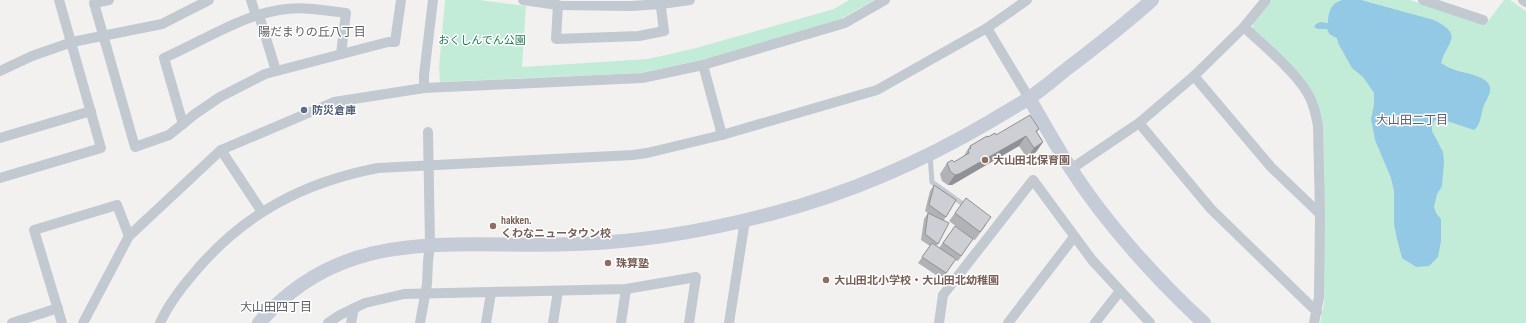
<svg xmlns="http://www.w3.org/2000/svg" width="1526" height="323" viewBox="0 0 1526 323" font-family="'Sofia Sans Condensed','Noto Sans JP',sans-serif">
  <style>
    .green { fill: #c3ecd8 }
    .water { fill: #93c9e5 }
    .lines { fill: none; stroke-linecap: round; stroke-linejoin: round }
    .lane { stroke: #c2c9d1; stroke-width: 5 }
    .street { stroke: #c2c9d1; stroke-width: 10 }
    .secondary { stroke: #c5cbd7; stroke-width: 14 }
    .wall { fill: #b1b2b6 }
    .shaded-wall { fill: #909194 }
    .building { fill: #cecfd4; stroke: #909194 }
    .service-dot { fill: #5c6f8a; stroke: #fff; stroke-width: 1.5 }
    .education-dot { fill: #8d6e63; stroke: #fff; stroke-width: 1.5 }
    .labels { text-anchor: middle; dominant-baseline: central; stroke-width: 3; stroke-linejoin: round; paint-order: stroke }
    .park-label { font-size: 11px; fill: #1f7958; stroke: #fff }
    .service-label { font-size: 11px; font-weight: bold; fill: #4e5e75; stroke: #fff; text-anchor: start }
    .education-label { font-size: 11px; font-weight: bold; fill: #785e54; stroke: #fff; text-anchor: start }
    .neighbourhood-label { font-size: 12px; fill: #5d6065; stroke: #fff }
  </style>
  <rect width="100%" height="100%" fill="#f2f1f0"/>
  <g class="green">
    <polygon points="445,0 479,0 526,6 522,67 648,59 696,48 834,9 849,0 874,0 839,20 712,58 639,73 440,82 439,67"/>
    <polygon points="1272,0 1410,0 1485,25 1504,0 1510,0 1526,11 1526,323 1320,323 1324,303 1323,125 1317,102 1303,78 1253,29 1253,24"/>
  </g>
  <path class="water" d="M1342,0H1361L1434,20C1465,36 1447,41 1441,63C1445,66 1450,68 1455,70C1464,73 1488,76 1490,87C1491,93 1487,99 1484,105C1481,113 1481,125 1474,130L1447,121L1435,120L1432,125V131L1443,152L1444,162L1442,186L1437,194L1434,207L1436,213L1441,219V241L1438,257L1429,266L1416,267L1402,258L1397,239L1394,224V191L1391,178L1375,140L1371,119L1374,104V93L1363,77L1352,68L1338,43L1337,38C1332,36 1329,35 1327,29H1318L1314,27L1316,24L1320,22L1328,23C1328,12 1331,3 1342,0Z"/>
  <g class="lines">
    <polyline class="lane" points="930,155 932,182 967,207"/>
    <g class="street">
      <polyline points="109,0 94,3 135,147 169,135 195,114 220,97 265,74 388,42 395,42 401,0"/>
      <polyline points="251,0 256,16"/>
      <polyline points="523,0 558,5 632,6 661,4 690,0"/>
      <polyline points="1423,0 1483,20"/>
      <polyline points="1523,0 1526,2"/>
      <polyline points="558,5 556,39 639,36 664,31 660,0"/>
      <polyline points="259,15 276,71"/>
      <path d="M1244,27C1263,45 1296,72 1308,94C1314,104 1316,115 1318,126L1320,214L1319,297L1314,323"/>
      <polyline points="987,28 1029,98"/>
      <polyline points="703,65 722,135"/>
      <polyline points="0,71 32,56 72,42 162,24 209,0"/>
      <polyline points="1194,76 1271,167 1320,214"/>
      <polyline points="424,88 424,75 433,0"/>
      <polyline points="1139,123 1211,209 1317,312"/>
      <path d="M183,124L164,58C201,42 238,17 279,10C301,6 324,10 346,13L341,54"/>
      <polyline points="0,138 91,111"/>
      <polyline points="221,150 262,212"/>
      <polyline points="1071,169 1139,123 1194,76 1244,27 1266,0"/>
      <polyline points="0,178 101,148 59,0"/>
      <polyline points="12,323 58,308"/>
      <polyline points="62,323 34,230 117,205 129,236"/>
      <polyline points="83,323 129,236 221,150 334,102 424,88 642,78 703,65 845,23 885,0"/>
      <path d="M160,323C168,305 181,288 194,273C243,214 304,182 378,168L633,155L647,153L722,135L877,90L987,28L1027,0"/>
      <polyline points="328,323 340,315 365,303 404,294 626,289 696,277 689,323"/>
      <polyline points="351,323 354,308"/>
      <polyline points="420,323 427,284 428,261 430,245 428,132"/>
      <polyline points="486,323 491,293"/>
      <polyline points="553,323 558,291"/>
      <polyline points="621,323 626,289"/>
      <polyline points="729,323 745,220"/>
      <polyline points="939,323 943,295 1033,180 1092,260 1150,323"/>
      <polyline points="1008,323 1074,237"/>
      <polyline points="1095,323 1120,291"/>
    </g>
    <g class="secondary">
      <path d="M1029,98C1043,122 1056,146 1071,169C1105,222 1157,280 1204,323"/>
      <path d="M259,323C346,222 457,249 575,244C642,242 710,230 774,213C850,193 923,161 991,121C1004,113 1017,106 1029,98C1043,89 1055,78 1068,68C1097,46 1125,24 1152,0"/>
    </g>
  </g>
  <g class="wall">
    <polygon points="1039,129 1037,132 1043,142 1036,152 1027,158 1019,146 952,185 948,185 942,181 940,174 947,163 954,162 963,157 970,146 988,137 996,135"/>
    <polygon points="934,185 956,200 944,220 938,244 936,246 939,248 955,226 972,238 949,221 955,213 986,225 975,240 973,239 958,261 955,260 942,279 918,263 930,246 921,240 924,219 928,213 925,211 930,191"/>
  </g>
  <g class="shaded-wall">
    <polygon points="1026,136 1019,146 952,185 948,185 955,175"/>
    <polygon points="1043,142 1036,152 1027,158 1034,148"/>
  </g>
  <g class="building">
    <polygon points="1030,115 1039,129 1036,131 1043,142 1034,148 1026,136 959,174 955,175 950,171 947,163 952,160 954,162 969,153 968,150 971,148 970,146 987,136 988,137 995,133 996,135"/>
    <polygon points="934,185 956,200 946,217 929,205"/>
    <polygon points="966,198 991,217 980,232 955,213"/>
    <polygon points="928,213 949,223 938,244 925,234"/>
    <polygon points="955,226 973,239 961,256 943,243"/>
    <polygon points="932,243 956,259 946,273 922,257"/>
  </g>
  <circle class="service-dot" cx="304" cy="110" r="4"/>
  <g class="education-dot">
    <circle cx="985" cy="160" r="4"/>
    <circle cx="493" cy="226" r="4"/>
    <circle cx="608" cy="263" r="4"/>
    <circle cx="826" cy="280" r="4"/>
  </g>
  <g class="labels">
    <g class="park-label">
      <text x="482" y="40">おくしんでん公園</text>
    </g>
    <g class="service-label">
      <text x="312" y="110">防災倉庫</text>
    </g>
    <g class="education-label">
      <text x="993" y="160">大山田北保育園</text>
      <text x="501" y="220">hakken.<tspan x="501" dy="13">くわなニュータウン校</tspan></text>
      <text x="616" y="263">珠算塾</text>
      <text x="834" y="280">大山田北小学校・大山田北幼稚園</text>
    </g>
    <g class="neighbourhood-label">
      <text x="312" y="32">陽だまりの丘八丁目</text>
      <text x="1412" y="120">大山田二丁目</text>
      <text x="276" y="307">大山田四丁目</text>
    </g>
  </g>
</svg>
